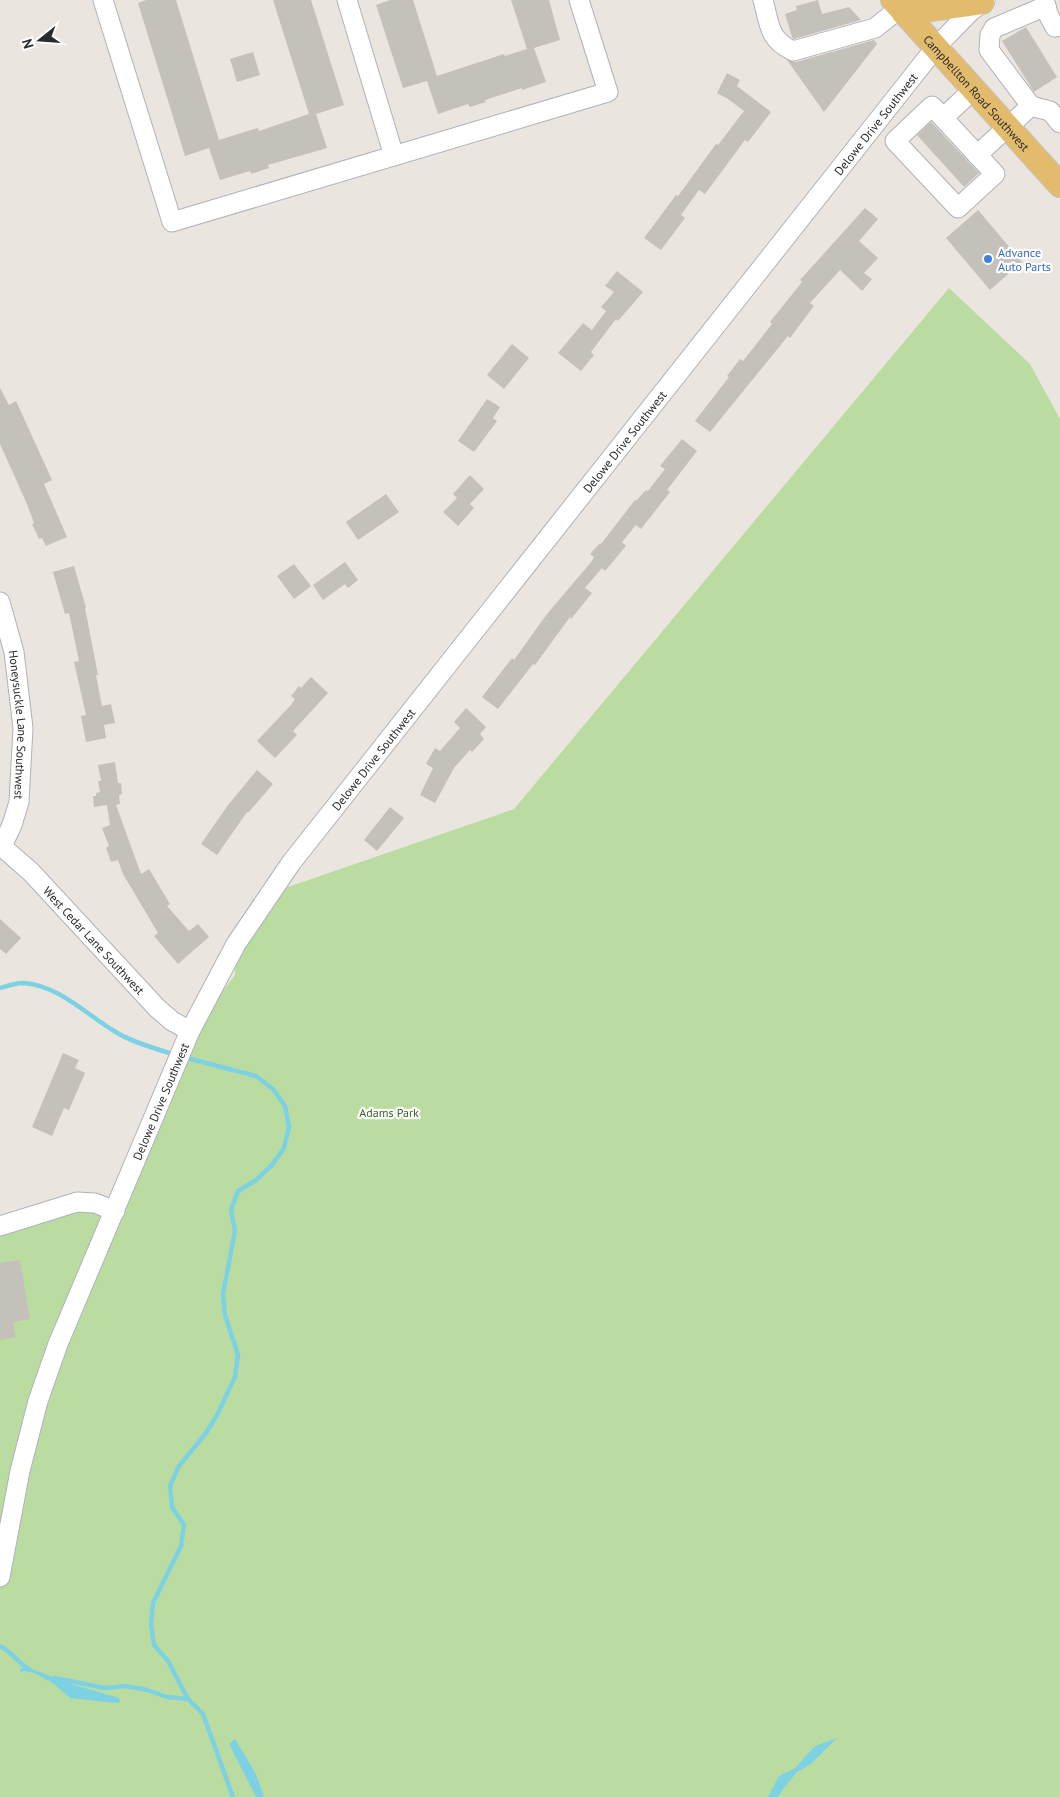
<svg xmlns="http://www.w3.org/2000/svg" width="1060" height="1797" viewBox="0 0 1060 1797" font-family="'PT Sans',sans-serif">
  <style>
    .green { fill: #bbdca1 }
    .water { fill: #7cd2e3 }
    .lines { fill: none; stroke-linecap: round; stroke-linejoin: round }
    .stream { stroke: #7cd2e3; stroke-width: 4.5 }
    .building { fill: #c4c0ba }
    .minor-casing { stroke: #afb2ba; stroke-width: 21 }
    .major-casing { stroke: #c4c4c4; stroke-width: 26 }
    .minor { stroke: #fff; stroke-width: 19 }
    .major { stroke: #e3bb6c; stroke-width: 24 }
    .shop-dot { fill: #3f7fe0; stroke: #fff; stroke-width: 2 }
    .labels { text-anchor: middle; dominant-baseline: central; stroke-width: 4.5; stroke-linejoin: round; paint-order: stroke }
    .street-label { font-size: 12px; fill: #2b2b2b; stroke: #fff }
    .shop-label { font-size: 12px; fill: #366cbe; stroke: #fff; text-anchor: start }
    .park-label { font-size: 12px; fill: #356222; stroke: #fff }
  </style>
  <rect width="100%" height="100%" fill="#ebe5df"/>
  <polygon class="green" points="949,288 1030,364 1060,419 1060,1797 0,1797 0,1226 68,1206 113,1206 178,1048 235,975 236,933 253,899 514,809"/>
  <g class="water">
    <polygon points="27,1667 68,1683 119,1698 120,1702 116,1703 70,1698 53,1683 34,1673 25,1671 20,1672 20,1669"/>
    <polygon points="837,1738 811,1764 797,1772 783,1789 778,1797 768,1797 779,1776 795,1768 815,1746"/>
    <polygon points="235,1739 256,1774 264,1797 256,1797 229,1744"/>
  </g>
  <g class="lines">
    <g class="stream">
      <path d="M0,988C7,986 16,983 23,983C58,985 86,1014 114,1031C133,1043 155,1048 175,1055"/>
      <polyline points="183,1057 256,1076 273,1089 285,1106 289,1127 284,1148 272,1165 256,1180 238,1191 231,1210 235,1231 223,1294 225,1315 238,1355 235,1377 217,1415 206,1433 179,1466 170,1486 172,1507 184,1525 181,1546 153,1603 151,1624 154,1645 168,1661 188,1699 203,1714 233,1797"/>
      <path d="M0,1646C12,1652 18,1663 29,1669"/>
      <polyline points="55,1678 105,1688 126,1686 147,1690 167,1697 188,1699"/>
    </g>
  </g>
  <g class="building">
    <polygon points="146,0 176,0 219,140 258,128 259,131 309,114 273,0 311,0 344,105 316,114 327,148 268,165 269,168 251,174 250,171 220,180 209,148 185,156 138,3"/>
    <polygon points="390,0 413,0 437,76 504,54 505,56 527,49 511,0 549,0 560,40 534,48 546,82 522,90 522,88 485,100 486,102 470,107 468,104 438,114 427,81 403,88 376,5"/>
    <polygon points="818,0 822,14 849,7 861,20 794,39 792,37 785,14 797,10 796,6"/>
    <polygon points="1026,27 1057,77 1034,92 1002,41"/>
    <polygon points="874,40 877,44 824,112 787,60 796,62"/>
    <polygon points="253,52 260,75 237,82 230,59"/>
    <polygon points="727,73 740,80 737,86 771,112 748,142 745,140 705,194 699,190 681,215 685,218 661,250 644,238 676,195 678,196 716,144 718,145 744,111 728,99 717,93"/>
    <polygon points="931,122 979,173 964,187 917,135"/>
    <polygon points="865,208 878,219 859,241 878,258 864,273 872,279 862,291 840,270 810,303 814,306 790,338 788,336 710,432 695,421 729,377 727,376 740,359 743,361 772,324 770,322 802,282 800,280"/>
    <polygon points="978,210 1022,262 990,290 946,238"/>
    <polygon points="617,271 643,292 618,321 616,319 591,352 594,355 581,371 558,353 583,323 592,330 606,311 601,307 614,292 605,286"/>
    <polygon points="512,344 529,358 504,389 487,375"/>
    <polygon points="0,388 9,405 16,401 52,480 44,484 67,537 46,546 42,538 39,539 32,524 34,523 27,504 0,444"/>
    <polygon points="487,399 500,407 493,418 497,421 474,452 458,441"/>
    <polygon points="682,439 697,451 667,490 670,492 641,529 636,525 622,542 626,546 605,571 602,568 585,588 592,593 571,619 570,617 535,665 533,664 498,709 482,697 512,658 514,660 547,614 592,561 594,557 590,554 600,543 601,544 635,500 636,501 646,490 648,491 665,469 660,466"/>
    <polygon points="470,475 484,489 470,504 474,508 458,526 443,512 457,498 453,494"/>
    <polygon points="386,494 399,512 358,540 346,522"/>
    <polygon points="345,562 358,580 348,588 345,584 323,600 313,585"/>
    <polygon points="294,564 311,586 294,599 277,576"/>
    <polygon points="74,566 86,608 85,608 98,675 96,675 102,706 111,704 115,723 104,725 106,738 86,742 81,716 86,715 74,662 79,661 69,613 65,614 53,572"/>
    <polygon points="311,677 328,693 293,731 297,735 275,758 257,741 291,705 295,699 291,696 299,686 301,688"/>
    <polygon points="466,708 486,727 480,734 484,739 472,752 470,750 454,768 435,803 420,795 433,768 426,764 435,748 440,751 460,728 454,722"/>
    <polygon points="115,762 118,783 121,783 122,794 119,795 120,804 116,805 141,874 149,869 170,904 167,906 189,931 198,924 209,937 178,964 154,936 158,933 123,874 118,860 111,862 106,848 109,846 102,828 110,825 107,805 94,807 93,796 96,796 96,793 100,792 98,781 101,781 98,765"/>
    <polygon points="257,770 273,784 248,813 247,812 217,855 201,844 228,805"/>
    <polygon points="390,807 404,818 377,851 364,840"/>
    <polygon points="0,919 21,938 6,954 0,949"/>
    <polygon points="63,1053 79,1060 75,1068 85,1073 69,1110 64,1108 52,1136 32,1127"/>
    <polygon points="20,1260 30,1319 13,1322 16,1337 0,1340 0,1263"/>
  </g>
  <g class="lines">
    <defs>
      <g id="minor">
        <polyline points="103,0 172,222 608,92 579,0"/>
        <polyline points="347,0 394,156"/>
        <path d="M763,0C770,25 768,39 793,51L875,28L900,8"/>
        <polyline points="1046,6 1048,14 1055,27 1060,26"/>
        <polygon points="932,106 995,174 958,208 895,141"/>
        <polyline points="1031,106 1050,111 1060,123"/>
        <polyline points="943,118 974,89"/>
        <polyline points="977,155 1031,106 989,50 990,35 994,28 1046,6 1044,0"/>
        <path id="s1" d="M0,602L14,652L23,728L19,802L12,825L2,846"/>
        <path id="s2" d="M0,845L31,872L157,1008L172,1021L190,1031"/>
        <polyline points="0,1226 77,1202 95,1203 115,1211"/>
        <path id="s3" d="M0,1577L20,1471L38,1401L58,1344L190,1031L236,944L291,863L936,47L971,11L985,1"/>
      </g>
      <g id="major">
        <path id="s4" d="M893,0L1060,185"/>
        <polyline points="904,13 982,2"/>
      </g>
    </defs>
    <use href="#minor" class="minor-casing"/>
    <use href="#major" class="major-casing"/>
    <use href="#minor" class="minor"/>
    <use href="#major" class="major"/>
  </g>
  <circle class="shop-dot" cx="988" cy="259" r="5"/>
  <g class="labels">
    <g class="street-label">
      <text stroke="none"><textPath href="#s4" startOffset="125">Campbellton Road Southwest</textPath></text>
      <text stroke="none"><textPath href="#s3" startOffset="1719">Delowe Drive Southwest</textPath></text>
      <text stroke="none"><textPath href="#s3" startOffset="1314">Delowe Drive Southwest</textPath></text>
      <text stroke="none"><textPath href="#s1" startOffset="125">Honeysuckle Lane Southwest</textPath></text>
      <text stroke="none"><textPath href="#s3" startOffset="909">Delowe Drive Southwest</textPath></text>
      <text stroke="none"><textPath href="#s2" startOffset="134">West Cedar Lane Southwest</textPath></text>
      <text stroke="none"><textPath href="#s3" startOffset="504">Delowe Drive Southwest</textPath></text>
    </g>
    <g class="shop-label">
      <text x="998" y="252">Advance<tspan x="998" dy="14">Auto Parts</tspan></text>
    </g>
    <g class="park-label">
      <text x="389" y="1112">Adams Park</text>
    </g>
  </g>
  <g transform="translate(40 40) rotate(253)" stroke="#ffffff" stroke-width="4" paint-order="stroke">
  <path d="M0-4L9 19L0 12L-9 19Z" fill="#2b2b2b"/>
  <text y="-8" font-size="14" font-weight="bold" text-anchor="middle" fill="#2b2b2b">N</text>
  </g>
</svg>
